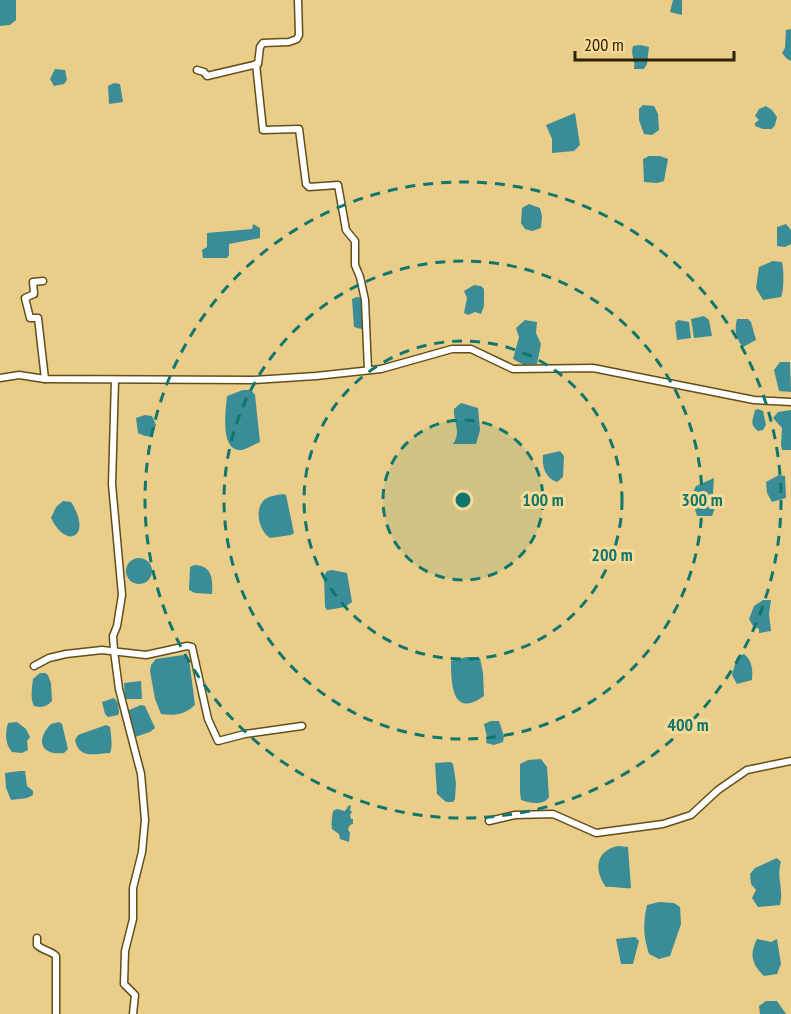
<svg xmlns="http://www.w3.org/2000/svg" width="791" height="1014" viewBox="0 0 791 1014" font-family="'PT Sans Narrow',sans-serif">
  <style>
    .water { fill: #3a8c97 }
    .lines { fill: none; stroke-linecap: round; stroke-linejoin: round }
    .minor-casing { stroke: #624e19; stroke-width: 9 }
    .minor { stroke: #fff; stroke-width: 6 }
    .ring { fill: none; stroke: #0f766e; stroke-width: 3; stroke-dasharray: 10 8 }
    .centre { fill: #0f766e; stroke: #f7da95; stroke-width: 3 }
    .ring-label { font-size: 18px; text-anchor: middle; font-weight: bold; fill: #0f766e; stroke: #f7da95; stroke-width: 6; stroke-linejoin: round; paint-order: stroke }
  </style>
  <rect width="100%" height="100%" fill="#eacd88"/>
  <g class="water">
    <polygon points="0,0 16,0 16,20 10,25 0,26"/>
    <polygon points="673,0 682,0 682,15 670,12"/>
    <polygon points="791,29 791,61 787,59 782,53 785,48 786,30"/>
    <path d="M640,45L649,47L647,64L644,69H634C636,61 630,55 633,46Z"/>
    <polygon points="55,69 65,70 67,80 64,84 54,86 50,79"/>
    <polygon points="114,83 120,84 123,102 109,104 108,86"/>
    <polygon points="643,105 654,106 658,114 659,130 652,135 644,134 639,120 639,109"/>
    <polygon points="766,106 772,110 777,117 775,125 772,129 763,129 755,126 755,123 759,120 755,116 759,109"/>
    <polygon points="575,113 580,145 574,151 552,153 552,139 546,125"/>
    <polygon points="649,156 660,156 668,159 664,181 657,183 644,182 643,159"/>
    <polygon points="529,204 540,208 542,216 541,228 532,231 525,229 521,223 522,208"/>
    <polygon points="253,224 260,228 260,238 229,244 229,255 227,258 203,258 202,250 207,247 207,233 252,229"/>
    <polygon points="786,224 791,230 791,244 785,247 777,246 777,227"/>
    <path d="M773,261L782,262C784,270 784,290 781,297L763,300L756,288L759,267Z"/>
    <polygon points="474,285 481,286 484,289 484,306 481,314 475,312 468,315 464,313 467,298 464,291"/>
    <polygon points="357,297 363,298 365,327 361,329 354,327 352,299"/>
    <polygon points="704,316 709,320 712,336 694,338 691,319"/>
    <path d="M737,319H748L751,322L756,340L743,347C736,339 734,330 737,319Z"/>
    <polygon points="525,320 537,322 536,333 541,344 537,364 524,365 513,359 519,337 516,328"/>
    <polygon points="678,320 689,322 691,338 677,340 675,323"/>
    <polygon points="780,362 790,362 791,392 779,391 774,370"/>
    <path d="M243,390H251L255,395L260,442C255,444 247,449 242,450C219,452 226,409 227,396Z"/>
    <path d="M461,403L478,408L480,430L476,444H453C462,432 453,422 454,409Z"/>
    <path d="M758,409L763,411L766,425L763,430L758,431C749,424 753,420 755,410Z"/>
    <polygon points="791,410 791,450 782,450 781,445 782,428 773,418 778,412"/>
    <polygon points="145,415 152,416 156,425 152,437 145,436 138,433 136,418"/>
    <path d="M560,451L564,456L563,477L557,482C545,478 542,467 543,455Z"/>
    <polygon points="779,475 785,476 786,498 772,502 767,493 766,482"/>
    <polygon points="714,478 713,493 716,505 712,516 697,516 691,496 696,486"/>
    <path d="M283,494L286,495L294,533L291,535L270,538C259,531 254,510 264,500C269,496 277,495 283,494Z"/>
    <path d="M63,501L71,502C93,536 67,551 51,518L56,507Z"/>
    <circle cx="139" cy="571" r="13"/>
    <path d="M194,565C212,565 213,579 212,594L195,593L189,590L190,567Z"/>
    <polygon points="332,570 347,573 352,602 345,607 327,610 325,607 324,576 327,571"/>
    <polygon points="763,600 771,600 769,614 771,631 759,633 759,629 753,626 749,619 754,606"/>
    <path d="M744,654C752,660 753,670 752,680L737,684L732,675L737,657Z"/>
    <path d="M183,655L189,659L195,705C184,715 174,716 161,714L155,699L150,671L151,665L156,659Z"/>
    <path d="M467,657L480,658L483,673L484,696C452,719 451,684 451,661Z"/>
    <path d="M40,673H45L48,675L51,683L52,701C46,707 42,708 34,706C30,698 32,688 33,679Z"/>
    <polygon points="141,681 142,699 125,699 124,683"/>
    <polygon points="114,698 118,703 119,712 118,715 108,717 105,714 102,702"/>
    <polygon points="141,705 145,706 155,728 150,732 135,737 127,711"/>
    <polygon points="491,721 499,721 504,736 503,742 494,745 486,743 487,737 484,724"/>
    <path d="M17,722L26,729L30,737L27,741L28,750L22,753L12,752C5,744 5,733 8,723Z"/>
    <path d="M59,722L62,724L68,749L64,753C41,756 35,740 51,724Z"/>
    <path d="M106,725L110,727C111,735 113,747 110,753C94,754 79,759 75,740L78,735Z"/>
    <path d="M541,759L547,767L549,797C544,806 529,803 521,800L520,792V764L528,760Z"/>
    <polygon points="451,762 453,764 456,783 455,799 453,802 446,802 437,794 435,763"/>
    <polygon points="20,771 25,771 27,786 33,791 33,795 27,798 11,800 6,788 5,773"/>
    <path d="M349,805L351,806L350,810L352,812L350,815L351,819H353V824L350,825L348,829L350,833L349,842L340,839L339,834L332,829C331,824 332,817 333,811L337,809L345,811Z"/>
    <path d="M618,846L628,847L631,888C622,889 615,886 606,887C594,870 595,851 618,846Z"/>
    <path d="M777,858L781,862C776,878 784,887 780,905L758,907L752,898L756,890L751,884L750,874L755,868Z"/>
    <path d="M659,902L674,903L680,907L681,924L670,956L659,959L649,954C643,936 643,923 647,905Z"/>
    <polygon points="635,937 639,941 633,964 621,964 616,939"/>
    <path d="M757,939L771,942L777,939L781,964L777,974L764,976C752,964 749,955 757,939Z"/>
    <polygon points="766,1001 777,1001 786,1014 760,1014 759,1006"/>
  </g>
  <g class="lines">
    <defs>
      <g id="minor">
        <polyline points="256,64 263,130 299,129 306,184 309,187 338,185 346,230 355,241 355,265 360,277 365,300 368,370"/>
        <polyline points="197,70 204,72 207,76 258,64 260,47 263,43 289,42 297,39 299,35 298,0"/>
        <polyline points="43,281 33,282 34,294 25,298 30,318 38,318 45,379"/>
        <polyline points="0,378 19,375 45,379 253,380 316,376 381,369 452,349 471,349 513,369 593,368 754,400 791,402"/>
        <polyline points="115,380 112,484 122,595 117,626 113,636 114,651 119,689 141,774 145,820 142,852 133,888 133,919 125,951 124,984 135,995 133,1014"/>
        <polyline points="34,666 49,658 66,654 102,650 146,655 187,646 192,647 208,719 218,741 245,734 302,726"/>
        <polyline points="489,821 515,815 553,814 596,833 663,824 691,815 718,790 747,770 791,761"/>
        <path d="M37,938V945C43,951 50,950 56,956V1014"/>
      </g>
    </defs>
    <use href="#minor" class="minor-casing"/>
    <use href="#minor" class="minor"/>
  </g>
  <circle cx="463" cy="500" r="80" fill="#0f766e" fill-opacity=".12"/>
  <g class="ring">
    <circle cx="463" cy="500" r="80"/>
    <circle cx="463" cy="500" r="159"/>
    <circle cx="463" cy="500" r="239"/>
    <circle cx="463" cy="500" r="318"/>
  </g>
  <circle cx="463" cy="500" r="9" class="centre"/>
  <g class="ring-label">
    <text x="543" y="506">100 m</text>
    <text x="702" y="506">300 m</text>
    <text x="612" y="561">200 m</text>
    <text x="688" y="731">400 m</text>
  </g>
  <path d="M575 51v9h159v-9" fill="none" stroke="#2d2205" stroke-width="3"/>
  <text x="584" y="51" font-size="18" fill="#2d2205" stroke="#f7da95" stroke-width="4.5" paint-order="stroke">200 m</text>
</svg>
